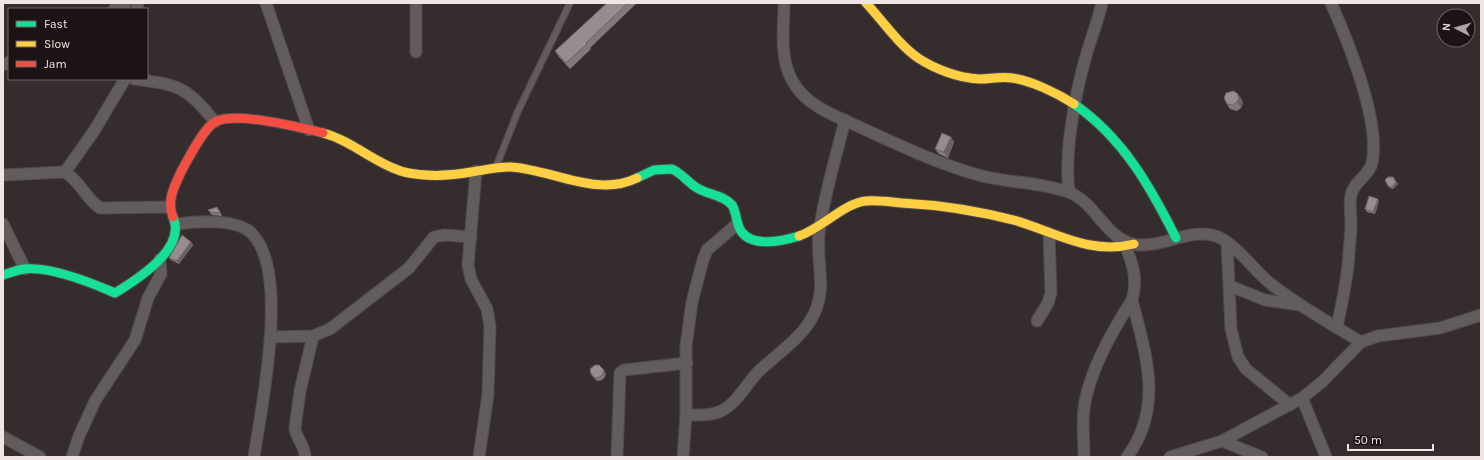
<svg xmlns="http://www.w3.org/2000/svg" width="1484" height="460" viewBox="0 0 1484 460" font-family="Karla,sans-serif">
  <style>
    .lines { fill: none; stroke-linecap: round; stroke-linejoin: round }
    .lane-casing { stroke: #534a4b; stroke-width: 8 }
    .street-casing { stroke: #534a4b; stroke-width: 13 }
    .fast-casing { stroke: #534a4b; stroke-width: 11 }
    .slow-casing { stroke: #534a4b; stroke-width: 11 }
    .jam-casing { stroke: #534a4b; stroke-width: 11 }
    .lane { stroke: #625c5c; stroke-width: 5.5 }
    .street { stroke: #625c5c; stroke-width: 11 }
    .fast { stroke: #16e098; stroke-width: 9 }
    .slow { stroke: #ffcf43; stroke-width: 9 }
    .jam { stroke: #f24e42; stroke-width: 9 }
    .wall { fill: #83797a }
    .shaded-wall { fill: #6a6363 }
    .building { fill: #988d8e; stroke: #6a6363 }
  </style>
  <rect width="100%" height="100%" fill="#352c2d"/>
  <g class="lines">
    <defs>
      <polyline id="lane" points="496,167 518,111 570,3"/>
      <g id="street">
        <polyline points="266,3 309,130"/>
        <path d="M784,3C784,32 778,63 797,88C812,109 843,119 866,130C903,147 941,165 982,176C1010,183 1040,182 1068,192C1096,202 1104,237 1133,244C1159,250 1190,227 1216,236C1237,244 1254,271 1271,284C1299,306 1331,324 1361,342"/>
        <path d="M1331,3C1348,41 1381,122 1372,163C1369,176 1354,181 1351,195C1349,204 1351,213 1351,222C1351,232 1350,242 1349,252C1348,278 1342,302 1337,327"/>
        <polyline points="114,9 126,3"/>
        <polyline points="137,9 138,3"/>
        <polyline points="416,52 416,3"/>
        <polyline points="3,65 9,62"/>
        <path d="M134,79C179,85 186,86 215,122"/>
        <polyline points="476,171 468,265 471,279 487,309 490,326 488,394 479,457"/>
        <polyline points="65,172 94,131 125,79"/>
        <path d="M3,175L65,172C80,181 86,199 100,208L170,207"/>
        <path d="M1069,192C1064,153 1075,94 1086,56C1091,38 1098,21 1102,3"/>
        <polyline points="3,224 25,269"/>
        <path d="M177,224C196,221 233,219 249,231C292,266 261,408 254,457"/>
        <polyline points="1227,243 1231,329 1238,357 1246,369 1290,405"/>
        <polyline points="1230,286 1265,300 1300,305"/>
        <polyline points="1037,321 1048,303 1051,293 1049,233"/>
        <polyline points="271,337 313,336 330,329 409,268 434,237 444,235 471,237"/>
        <polyline points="1302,398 1326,457"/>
        <path d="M686,415C696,415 707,416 716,413C734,408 745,386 757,373C776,354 802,339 814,314C827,288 816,261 819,233C824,195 836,157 845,120"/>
        <polyline points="3,437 40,457"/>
        <polyline points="1222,441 1262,457"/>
        <polyline points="72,457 79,436 95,401 135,340 148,298 161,274 160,259"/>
        <path d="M305,457C305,445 296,439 295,428L300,391L313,336"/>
        <polyline points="617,457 620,373 624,370 687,363"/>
        <polyline points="683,457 686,415 686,346 692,302 703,260 707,250 736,225"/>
        <path d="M1084,457C1084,441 1082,424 1084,408C1089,371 1113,330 1132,300C1138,281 1133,265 1126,247"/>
        <path d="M1127,457C1164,407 1146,355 1132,300"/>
        <polyline points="1170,457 1222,441 1302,398 1322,382 1361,342 1378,336 1440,328 1481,315"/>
      </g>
      <g id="fast">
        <path d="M1074,104C1123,138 1150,186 1176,238"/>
        <path d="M637,178L654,170L672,169C683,174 689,184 699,189C710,195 723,195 732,205C737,213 736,224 741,231C752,248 783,241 799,236"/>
        <path d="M3,275C10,273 17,270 24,269C49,266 92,283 115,293C138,279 187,248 173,217"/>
      </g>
      <g id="slow">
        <path d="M866,3C883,21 898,44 918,58C935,69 958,78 979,79C990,79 1001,76 1012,78C1032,81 1057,93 1074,104"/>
        <path d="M323,133C353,141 375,164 404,172C426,177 449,176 471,172C484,170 496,167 510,167C552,169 596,198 637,178"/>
        <path d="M799,236C821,229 844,203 866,201C878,200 891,202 902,203C941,205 979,211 1017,221C1057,233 1090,255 1134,244"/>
      </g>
      <path id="jam" d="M173,217C166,201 175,185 182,170C189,158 204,126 217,121C238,112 299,127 323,133"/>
    </defs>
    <use href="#lane" class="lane-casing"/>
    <use href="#street" class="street-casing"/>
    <use href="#fast" class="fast-casing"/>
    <use href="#slow" class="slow-casing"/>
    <use href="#jam" class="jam-casing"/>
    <use href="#lane" class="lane"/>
    <use href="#street" class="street"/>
    <use href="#fast" class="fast"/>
    <use href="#slow" class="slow"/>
    <use href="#jam" class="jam"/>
  </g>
  <g class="wall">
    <polygon points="607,3 637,3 590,48 591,49 570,69 559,57 555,51"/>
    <polygon points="1241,98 1243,103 1241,108 1237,111 1230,109 1227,104"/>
    <polygon points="951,137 954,142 948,158 939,154 935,149"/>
    <polygon points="1393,177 1398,184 1393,189 1390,188 1388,186"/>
    <polygon points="1379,201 1375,214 1367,212 1365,209"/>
    <polygon points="219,209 222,216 212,215 208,210"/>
    <polygon points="191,242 193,245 179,264 171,260 169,258"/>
    <polygon points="606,373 605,377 602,380 597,381 592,376 591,374"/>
  </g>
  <g class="shaded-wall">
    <polygon points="1237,93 1241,98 1243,103 1241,108 1237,102"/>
    <polygon points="951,137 954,142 948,158 944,152"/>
    <polygon points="1396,182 1398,184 1393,189 1392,187"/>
    <polygon points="1378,199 1379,201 1375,214 1373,212"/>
    <polygon points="191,242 193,245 179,264 177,261"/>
    <polygon points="604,370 606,373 605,377 603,374"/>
  </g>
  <g class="building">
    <polygon points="607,3 628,3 586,43 587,44 566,63 555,51"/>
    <polygon points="1233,91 1237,93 1239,98 1237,102 1233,105 1227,104 1224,98 1226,93"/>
    <polygon points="942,133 951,137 944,152 935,149"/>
    <polygon points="1388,177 1393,177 1396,182 1392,187 1388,186 1385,180"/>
    <polygon points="1369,196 1378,199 1373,212 1365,209"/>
    <polygon points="217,207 220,213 210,212 208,210"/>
    <polygon points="182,235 191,242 177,261 169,258"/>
    <polygon points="595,365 599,365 604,370 603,374 600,377 595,378 591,374 590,369"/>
  </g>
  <rect width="1484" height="460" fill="none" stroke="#f0e4e5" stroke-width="8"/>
  <rect x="8" y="8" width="140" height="72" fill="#1b1314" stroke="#706768"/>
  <rect x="16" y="21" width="20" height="6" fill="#16e098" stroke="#706768"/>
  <text x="44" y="28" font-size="12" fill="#f0e4e5">Fast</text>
  <rect x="16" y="41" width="20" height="6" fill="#ffcf43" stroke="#706768"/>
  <text x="44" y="48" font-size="12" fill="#f0e4e5">Slow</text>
  <rect x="16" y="61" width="20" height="6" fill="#f24e42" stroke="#706768"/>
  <text x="44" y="68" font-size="12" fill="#f0e4e5">Jam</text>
  <g transform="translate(1456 28) rotate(276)"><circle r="19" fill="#1b1314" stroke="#706768"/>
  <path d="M0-3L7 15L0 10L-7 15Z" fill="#afa4a5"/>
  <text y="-6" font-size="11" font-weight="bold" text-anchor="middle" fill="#f0e4e5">N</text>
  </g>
  <path d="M1348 444v6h85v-6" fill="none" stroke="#f0e4e5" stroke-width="2"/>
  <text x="1354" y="444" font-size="12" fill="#f0e4e5" stroke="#1b1314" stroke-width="3" paint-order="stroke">50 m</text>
</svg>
